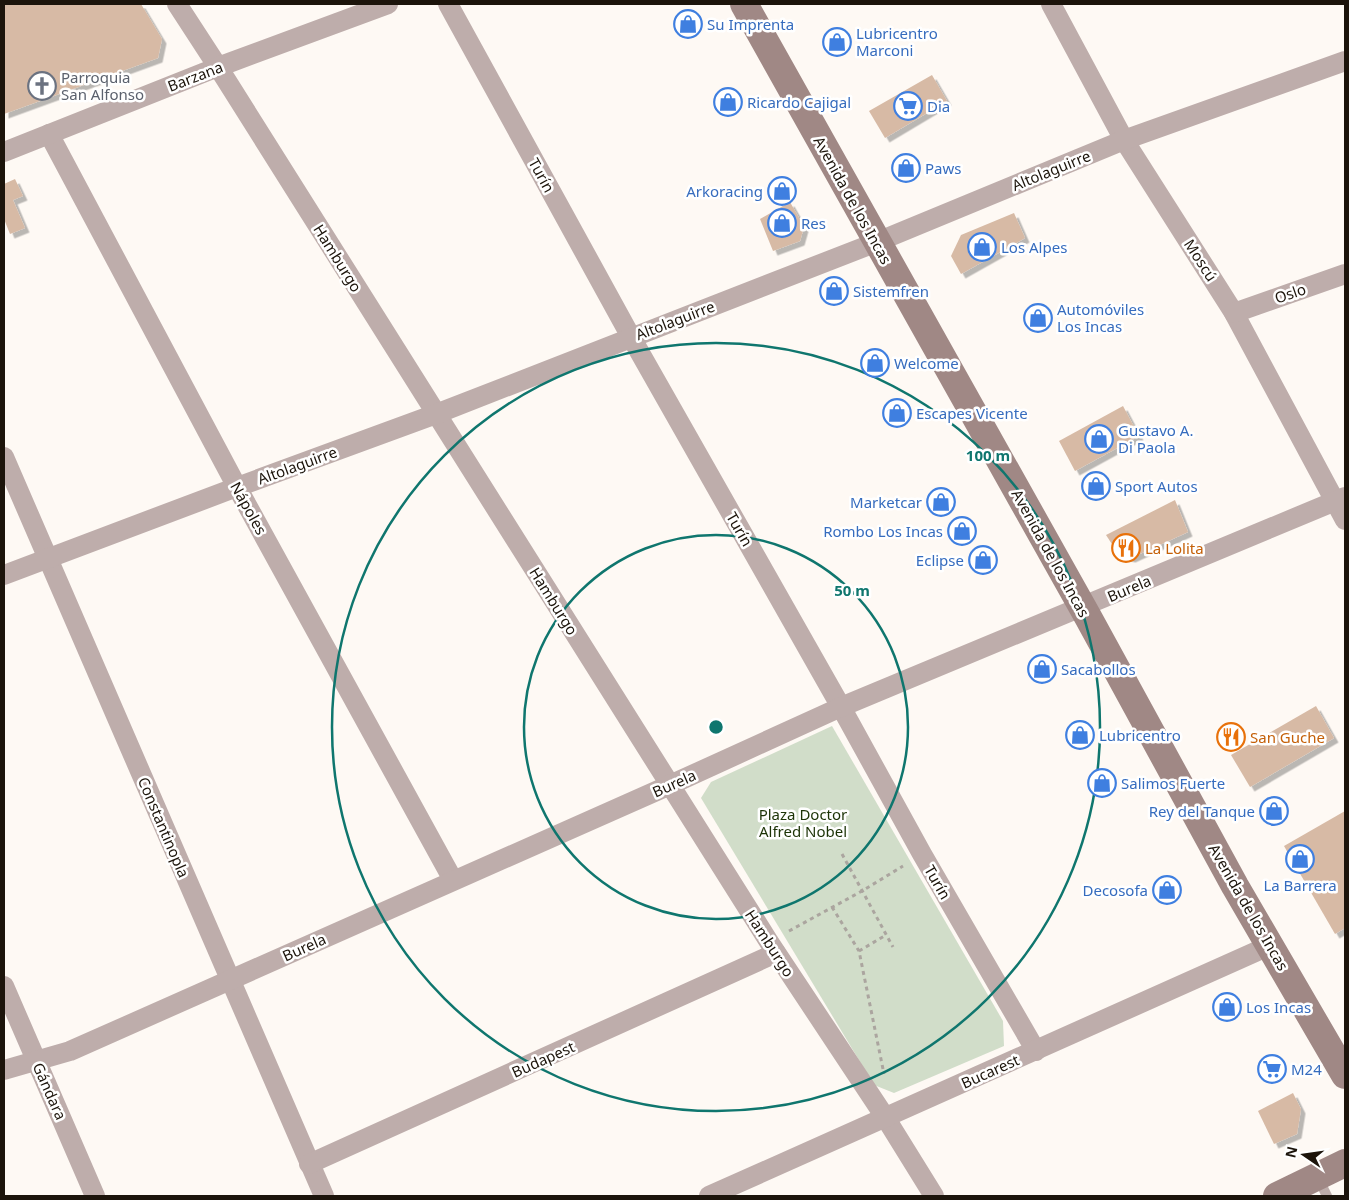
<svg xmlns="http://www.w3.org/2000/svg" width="1349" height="1200" viewBox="0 0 1349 1200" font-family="'Noto Sans',sans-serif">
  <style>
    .green { fill: #d1ddc9 }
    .building { fill: #d7baa5; filter: url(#shadow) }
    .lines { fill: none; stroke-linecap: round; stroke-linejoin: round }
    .path { stroke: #aba59f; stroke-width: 3; stroke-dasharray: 4 4; stroke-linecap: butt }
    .service { stroke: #beadab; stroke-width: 10 }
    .minor { stroke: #beadab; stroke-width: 20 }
    .secondary { stroke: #a08885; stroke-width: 28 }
    .ring { fill: none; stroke: #0f766e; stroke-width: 2.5 }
    .labels { text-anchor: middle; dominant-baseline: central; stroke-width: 5; stroke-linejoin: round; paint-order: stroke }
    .shop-label { font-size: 15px; fill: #366cbe; stroke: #fff; text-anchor: start }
    .street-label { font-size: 15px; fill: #1c140b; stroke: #fff }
    .worship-label { font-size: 15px; fill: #5b616d; stroke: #fff; text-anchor: start }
    .food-label { font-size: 15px; fill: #c56008; stroke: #fff; text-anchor: start }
    .park-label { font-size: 15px; fill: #1c3306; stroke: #fff }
    .centre { fill: #0f766e; stroke: #fff; stroke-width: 2.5 }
    .ring-label { font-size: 15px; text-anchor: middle; font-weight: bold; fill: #0f766e; stroke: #fff; stroke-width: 5; stroke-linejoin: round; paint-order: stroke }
  </style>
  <defs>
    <filter id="shadow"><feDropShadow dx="4.5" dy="4.5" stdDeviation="0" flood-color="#0004"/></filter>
  </defs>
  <rect width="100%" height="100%" fill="#fef9f4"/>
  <polygon class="green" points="832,726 1003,1021 1004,1046 894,1093 874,1085 701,798 711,782"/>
  <g class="building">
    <polygon points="4,4 141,4 162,39 158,58 4,114"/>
    <polygon points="932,75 947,101 885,138 869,111"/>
    <polygon points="15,179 23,196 13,200 25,228 10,234 4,219 4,184"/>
    <polygon points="790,202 804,227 800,241 773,251 760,219"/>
    <polygon points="1014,213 1025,238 961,274 951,256 961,235"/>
    <polygon points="1123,406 1139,436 1075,471 1059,441"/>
    <polygon points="1175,500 1188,532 1131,558 1119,555 1106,535"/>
    <polygon points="1316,706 1334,738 1250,787 1231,755"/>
    <polygon points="1345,811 1345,928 1335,934 1284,846"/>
    <polygon points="1293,1093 1301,1109 1297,1134 1274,1144 1258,1111"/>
  </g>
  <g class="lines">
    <g class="path">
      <polyline points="842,854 893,947"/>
      <polyline points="832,907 859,951 884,1074"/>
      <polyline points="789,931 862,891 903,866"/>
      <polyline points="859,951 886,935"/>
    </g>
    <polyline class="service" points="1318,1178 1327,1196"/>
    <g class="minor">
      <polyline points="177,4 218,67 769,942 885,1117 934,1196"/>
      <polyline points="448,4 631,337 841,707 922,854 1036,1051"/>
      <polyline points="1051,4 1124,140 1234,313 1345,520"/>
      <polyline points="49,134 237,487 453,880"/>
      <polyline points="4,152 218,67 388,4"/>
      <polyline points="1234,313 1345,274"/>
      <polyline points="4,457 324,1196"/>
      <polyline points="4,575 237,487 436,414 877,242 1124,140 1345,61"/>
      <polyline points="4,986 95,1196"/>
      <polyline points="4,1070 70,1051 670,785 841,707 1345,497"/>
      <polyline points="309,1164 776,953"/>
      <polyline points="709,1196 1271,945"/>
    </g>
    <g class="secondary">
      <polyline points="744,4 1088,617 1235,886 1345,1075"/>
      <polyline points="1277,1196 1345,1163"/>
    </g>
  </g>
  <g class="ring">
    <circle cx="716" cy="727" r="192"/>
    <circle cx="716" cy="727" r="384"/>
  </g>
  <defs>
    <symbol id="shop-ring" viewBox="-11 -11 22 22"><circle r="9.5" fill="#fff" stroke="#3f7fe0" stroke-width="1.5"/><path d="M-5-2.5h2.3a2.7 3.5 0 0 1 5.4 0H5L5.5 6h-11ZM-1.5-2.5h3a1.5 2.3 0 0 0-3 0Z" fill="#3f7fe0"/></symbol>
    <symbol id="church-ring" viewBox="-11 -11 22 22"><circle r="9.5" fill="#fff" stroke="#6b7280" stroke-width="1.5"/><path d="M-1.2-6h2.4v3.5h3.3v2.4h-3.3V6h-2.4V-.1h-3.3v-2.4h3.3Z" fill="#6b7280"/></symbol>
    <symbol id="supermarket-ring" viewBox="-11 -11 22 22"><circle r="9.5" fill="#fff" stroke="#3f7fe0" stroke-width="1.5"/><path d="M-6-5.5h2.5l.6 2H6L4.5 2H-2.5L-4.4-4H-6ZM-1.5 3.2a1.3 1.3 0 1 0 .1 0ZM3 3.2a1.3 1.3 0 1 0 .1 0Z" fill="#3f7fe0"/></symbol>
    <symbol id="restaurant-ring" viewBox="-11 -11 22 22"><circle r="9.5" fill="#fff" stroke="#e8710a" stroke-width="1.5"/><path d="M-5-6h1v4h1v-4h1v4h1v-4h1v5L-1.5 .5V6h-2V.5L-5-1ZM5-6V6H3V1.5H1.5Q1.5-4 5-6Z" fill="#e8710a"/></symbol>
  </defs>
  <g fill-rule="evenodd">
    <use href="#shop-ring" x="672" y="8" width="32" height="32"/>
    <use href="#shop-ring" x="821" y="26" width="32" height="32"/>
    <use href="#church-ring" x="26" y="70" width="32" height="32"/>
    <use href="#shop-ring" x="712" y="86" width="32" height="32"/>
    <use href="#supermarket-ring" x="892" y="90" width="32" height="32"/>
    <use href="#shop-ring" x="890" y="152" width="32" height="32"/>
    <use href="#shop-ring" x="766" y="175" width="32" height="32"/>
    <use href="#shop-ring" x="766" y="207" width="32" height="32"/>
    <use href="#shop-ring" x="966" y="231" width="32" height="32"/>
    <use href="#shop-ring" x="818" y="275" width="32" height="32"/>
    <use href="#shop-ring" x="1022" y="302" width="32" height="32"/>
    <use href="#shop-ring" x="859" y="347" width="32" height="32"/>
    <use href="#shop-ring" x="881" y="397" width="32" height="32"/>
    <use href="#shop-ring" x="1083" y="423" width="32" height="32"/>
    <use href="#shop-ring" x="1080" y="470" width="32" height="32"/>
    <use href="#shop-ring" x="925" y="486" width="32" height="32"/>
    <use href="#shop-ring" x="946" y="515" width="32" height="32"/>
    <use href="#restaurant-ring" x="1110" y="532" width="32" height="32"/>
    <use href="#shop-ring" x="967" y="544" width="32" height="32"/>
    <use href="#shop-ring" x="1026" y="653" width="32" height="32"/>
    <use href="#shop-ring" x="1064" y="719" width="32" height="32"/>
    <use href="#restaurant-ring" x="1215" y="721" width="32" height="32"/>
    <use href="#shop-ring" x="1086" y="767" width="32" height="32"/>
    <use href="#shop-ring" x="1258" y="795" width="32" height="32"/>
    <use href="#shop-ring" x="1284" y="843" width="32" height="32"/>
    <use href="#shop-ring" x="1151" y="874" width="32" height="32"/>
    <use href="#shop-ring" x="1211" y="991" width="32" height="32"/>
    <use href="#supermarket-ring" x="1256" y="1053" width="32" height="32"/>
  </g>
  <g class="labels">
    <g class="shop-label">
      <text x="707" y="24">Su Imprenta</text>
      <text x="856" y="33">Lubricentro<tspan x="856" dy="17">Marconi</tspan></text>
      <text x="747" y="102">Ricardo Cajigal</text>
      <text x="927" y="106">Dia</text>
      <text x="925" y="168">Paws</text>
      <text x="763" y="191" text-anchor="end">Arkoracing</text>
      <text x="801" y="223">Res</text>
      <text x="1001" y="247">Los Alpes</text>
      <text x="853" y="291">Sistemfren</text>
      <text x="1057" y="309">Automóviles<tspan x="1057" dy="17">Los Incas</tspan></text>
      <text x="894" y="363">Welcome</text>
      <text x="916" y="413">Escapes Vicente</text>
      <text x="1118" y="430">Gustavo A.<tspan x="1118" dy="17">Di Paola</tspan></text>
      <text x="1115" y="486">Sport Autos</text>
      <text x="922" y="502" text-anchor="end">Marketcar</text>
      <text x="943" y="531" text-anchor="end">Rombo Los Incas</text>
      <text x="964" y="560" text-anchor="end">Eclipse</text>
      <text x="1061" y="669">Sacabollos</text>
      <text x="1099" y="735">Lubricentro</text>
      <text x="1121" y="783">Salimos Fuerte</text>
      <text x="1255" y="811" text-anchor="end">Rey del Tanque</text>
      <text x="1300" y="885" text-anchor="middle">La Barrera</text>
      <text x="1148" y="890" text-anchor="end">Decosofa</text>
      <text x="1246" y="1007">Los Incas</text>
      <text x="1291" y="1069">M24</text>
    </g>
    <g class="street-label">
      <text transform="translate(195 76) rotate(-21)">Barzana</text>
      <text transform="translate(1051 170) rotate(-22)">Altolaguirre</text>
      <text transform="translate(542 175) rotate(61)">Turín</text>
      <text transform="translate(853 200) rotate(61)">Avenida de los Incas</text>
      <text transform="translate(338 258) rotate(58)">Hamburgo</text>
      <text transform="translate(1201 260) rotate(57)">Moscú</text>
      <text transform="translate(1290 293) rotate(-19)">Oslo</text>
      <text transform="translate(675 320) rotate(-21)">Altolaguirre</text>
      <text transform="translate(297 465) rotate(-20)">Altolaguirre</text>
      <text transform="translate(249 508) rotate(61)">Nápoles</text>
      <text transform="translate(740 529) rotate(60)">Turín</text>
      <text transform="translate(1051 553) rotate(61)">Avenida de los Incas</text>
      <text transform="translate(1129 588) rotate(-23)">Burela</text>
      <text transform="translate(554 601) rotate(58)">Hamburgo</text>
      <text transform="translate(674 783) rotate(-24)">Burela</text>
      <text transform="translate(164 827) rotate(67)">Constantinopla</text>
      <text transform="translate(938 882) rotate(60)">Turín</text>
      <text transform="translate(1249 907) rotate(60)">Avenida de los Incas</text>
      <text transform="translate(770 943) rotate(57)">Hamburgo</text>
      <text transform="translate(304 947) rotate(-24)">Burela</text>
      <text transform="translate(543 1059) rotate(-24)">Budapest</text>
      <text transform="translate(990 1071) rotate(-24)">Bucarest</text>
      <text transform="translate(50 1091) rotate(66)">Gándara</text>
    </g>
    <g class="worship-label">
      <text x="61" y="77">Parroquia<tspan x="61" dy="17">San Alfonso</tspan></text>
    </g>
    <g class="food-label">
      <text x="1145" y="548">La Lolita</text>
      <text x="1250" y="737">San Guche</text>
    </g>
    <g class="park-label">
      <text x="803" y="814">Plaza Doctor<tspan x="803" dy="17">Alfred Nobel</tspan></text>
    </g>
  </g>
  <circle cx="716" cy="727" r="8" class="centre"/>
  <g class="ring-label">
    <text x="988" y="461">100 m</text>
    <text x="852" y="596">50 m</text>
  </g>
  <rect width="1349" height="1200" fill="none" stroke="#1c140b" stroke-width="10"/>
  <g transform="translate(1304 1155) rotate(283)" stroke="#ffffff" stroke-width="4" paint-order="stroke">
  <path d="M0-4L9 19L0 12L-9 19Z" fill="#1c140b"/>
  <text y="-8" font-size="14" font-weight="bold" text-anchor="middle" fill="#1c140b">N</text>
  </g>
</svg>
